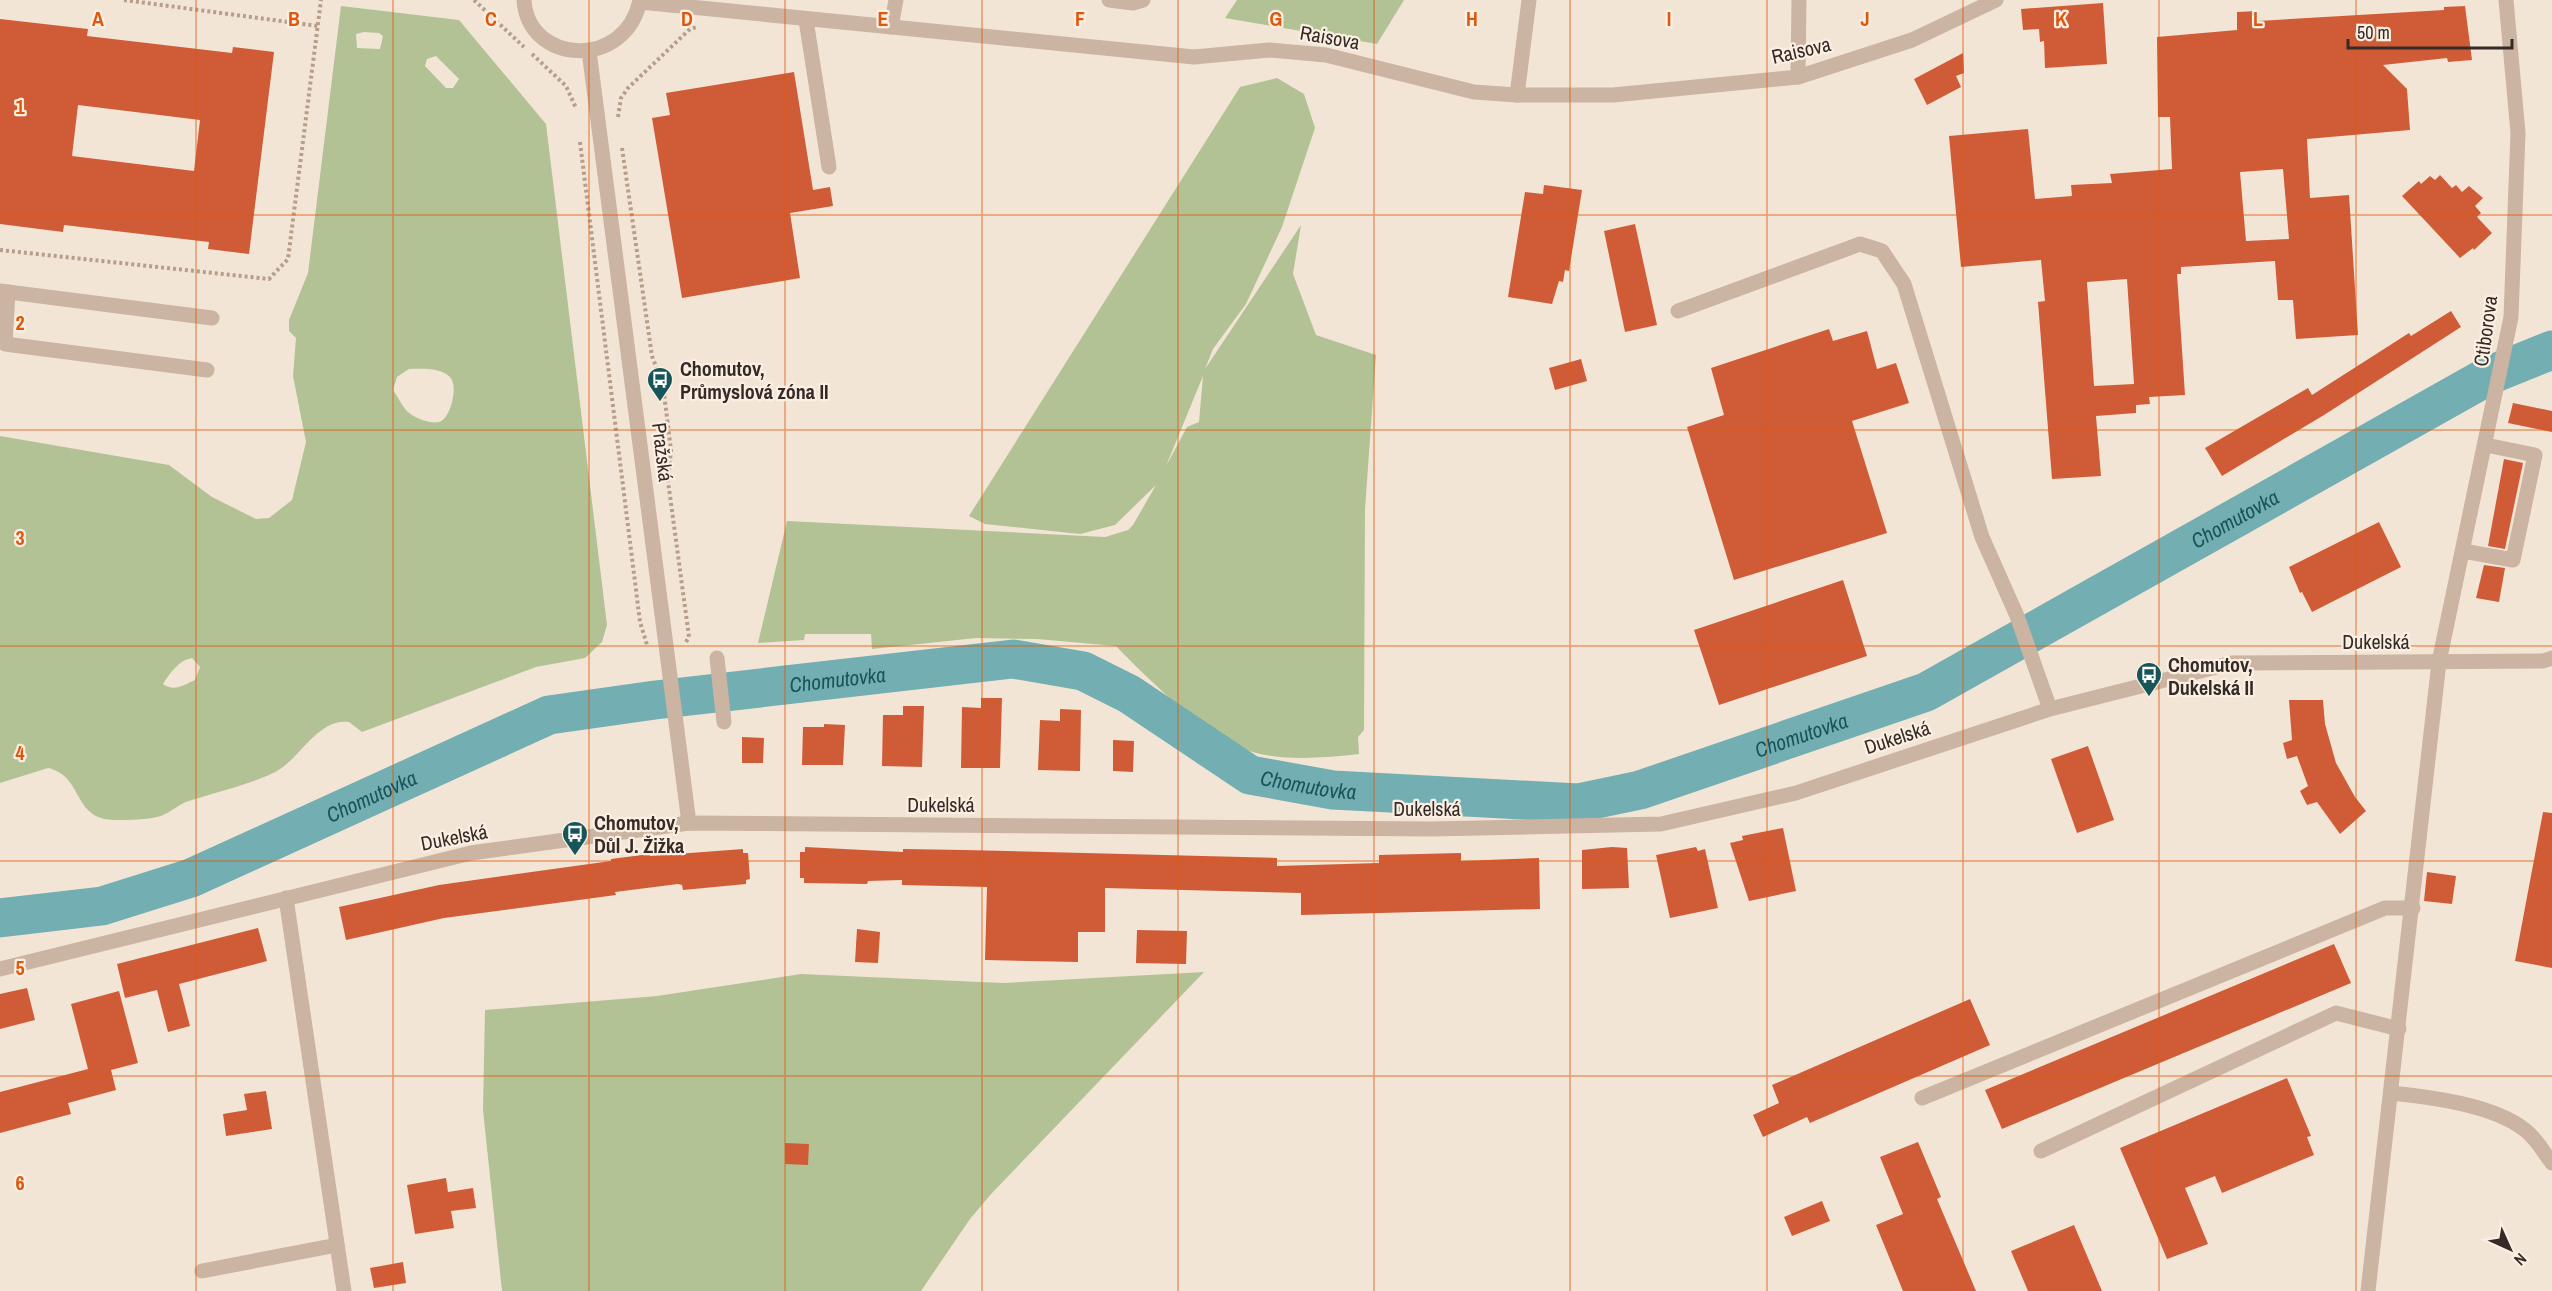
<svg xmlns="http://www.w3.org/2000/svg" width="2552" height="1291" viewBox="0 0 2552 1291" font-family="'Archivo Narrow',sans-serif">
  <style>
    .green { fill: #b3c295; fill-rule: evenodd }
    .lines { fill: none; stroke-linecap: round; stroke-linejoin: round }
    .river { stroke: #73afb2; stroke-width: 39 }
    .building { fill: #d05c37; fill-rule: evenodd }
    .path { stroke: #b79e8b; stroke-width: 4; stroke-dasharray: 3 3; stroke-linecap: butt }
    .minor { stroke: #cbb4a1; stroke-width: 15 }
    .grid { fill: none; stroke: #df570d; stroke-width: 1.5; stroke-opacity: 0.55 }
    .labels { text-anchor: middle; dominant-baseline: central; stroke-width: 4.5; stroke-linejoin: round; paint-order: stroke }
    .street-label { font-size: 20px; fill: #352a25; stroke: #faefe2 }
    .poi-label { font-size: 20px; font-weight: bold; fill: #352a25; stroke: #faefe2; text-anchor: start }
    .water-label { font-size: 21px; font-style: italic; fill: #175559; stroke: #faefe2 }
    .grid-label { font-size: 20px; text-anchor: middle; font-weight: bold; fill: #df570d; stroke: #faefe2; stroke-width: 4.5; stroke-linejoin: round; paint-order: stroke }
  </style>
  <rect width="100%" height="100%" fill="#f3e5d6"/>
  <g class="green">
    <polygon points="1237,0 1404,0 1377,44 1225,18"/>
    <path d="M341,6L459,20L546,124L607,625L602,642L585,658L536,667L362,732L349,722C321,718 303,752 283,767C265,781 212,793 189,801C179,804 171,812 161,816C148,820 128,820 115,820C72,820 84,776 48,768L0,783V436L169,465L212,497L256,519L269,518L292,500L306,442L293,376L296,338L289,331V320L308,273ZM364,32L379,33L383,36L380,49L357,48L356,34ZM436,56L459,79L453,88H446L425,66L427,59ZM409,369C422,369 439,367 450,377C459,386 450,420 439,422C431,424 418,419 412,415C403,410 399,398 393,390L397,377ZM192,658L200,667L195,680C184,685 174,692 163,684C170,673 179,660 192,658Z"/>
    <path d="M1277,78L1304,94L1315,128L1282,227L1246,304L1213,349L1205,369L1301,225L1293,274L1316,335L1376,355L1365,509L1364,730L1358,737L1359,754C1320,758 1273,763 1236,746C1199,729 1145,676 1116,646L1037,639L976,638L872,649L871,634H805L804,640L758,643L787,521L1105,537L1128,530L1133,525L1156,485L1115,525L1080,534L985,524L969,516L1240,87ZM1203,376L1199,422L1187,427L1166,466Z"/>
    <polygon points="1204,972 992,1193 970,1219 921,1291 502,1291 483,1110 485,1010 657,996 801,974 1003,983"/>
  </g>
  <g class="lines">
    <path class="river" id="s1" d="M0,918L102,906L191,878L549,715L655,700L1013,659L1083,671L1129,694L1250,775L1333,790L1578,803L1640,790L1926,692L2490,375L2552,350"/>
  </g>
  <g class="building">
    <polygon points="2103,3 2107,64 2045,68 2044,41 2040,42 2039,29 2023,30 2021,9"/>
    <path d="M2465,6L2472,60L2448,62L2447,58L2383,65L2407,89L2410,130L2307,139L2310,198L2349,195L2358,335L2296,339L2293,300H2278L2275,261L2181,267V274H2177L2185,395L2149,397L2150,404L2136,405V413L2096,416L2101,476L2052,479L2038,302L2045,301L2041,260L1961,267L1949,136L2028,129L2035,199L2072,196L2071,185L2112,183L2110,174L2172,169L2170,117H2158L2157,37L2237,30V12L2257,11L2258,21L2444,10V7ZM2283,169L2289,239L2246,241L2240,172ZM2127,279L2134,384L2094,386L2087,282Z"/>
    <path d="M0,19L88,29L87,36L232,53L233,47L274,52L249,254L208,249L209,242L64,225L63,232L0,224ZM78,105L200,120L194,171L72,156Z"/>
    <polygon points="1963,53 1964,73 1956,76 1961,87 1927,105 1914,79"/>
    <polygon points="794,72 813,190 830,187 833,206 790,213 800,278 682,298 652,118 670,115 666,93"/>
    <polygon points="2440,175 2452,188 2456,185 2462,192 2469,186 2483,198 2475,206 2481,213 2477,217 2492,233 2474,250 2473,248 2460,258 2402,196 2419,181 2421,184 2430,176 2435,180"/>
    <polygon points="1544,185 1582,190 1569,271 1565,270 1563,282 1559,281 1552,304 1508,297 1525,192 1543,194"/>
    <polygon points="1635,224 1657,325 1625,332 1604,231"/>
    <polygon points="2451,311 2461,327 2324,415 2222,476 2205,448 2308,388 2312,395 2409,333 2411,336"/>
    <polygon points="1829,329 1833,341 1867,331 1877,369 1896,363 1909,403 1852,421 1887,533 1734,580 1687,427 1724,415 1711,368"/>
    <polygon points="1581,359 1587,381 1555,390 1549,368"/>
    <polygon points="2513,403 2552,411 2552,432 2508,423"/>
    <polygon points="2504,459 2523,463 2505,549 2488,546"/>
    <polygon points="2379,522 2401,567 2312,612 2302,592 2300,593 2289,567"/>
    <polygon points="2484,565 2505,568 2499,602 2476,598"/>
    <polygon points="1843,580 1867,656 1719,705 1694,630"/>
    <polygon points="981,698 1002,698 1000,768 961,768 962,707 981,708"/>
    <polygon points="2289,700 2323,700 2325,724 2336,763 2355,797 2366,811 2340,834 2317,802 2307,805 2300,791 2308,786 2297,756 2287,759 2283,743 2292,740"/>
    <polygon points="903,706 924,706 922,767 882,766 883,715 903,715"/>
    <polygon points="1060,709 1081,710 1080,771 1038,770 1040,720 1060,721"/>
    <polygon points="824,724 845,725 843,765 802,765 803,727 824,727"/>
    <polygon points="742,737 764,738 763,763 742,763"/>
    <polygon points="1113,740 1134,741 1133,772 1113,771"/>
    <polygon points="2088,746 2114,820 2077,833 2051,759"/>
    <polygon points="2543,812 2552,813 2552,968 2515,961"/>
    <polygon points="1783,828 1796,891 1749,901 1730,843 1743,840 1742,836"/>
    <polygon points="805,847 903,852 903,849 965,850 1277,858 1277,866 1379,863 1379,855 1461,853 1461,861 1539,858 1540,909 1301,915 1301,893 1105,888 1105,932 1078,932 1078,962 985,960 987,887 902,885 902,880 868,881 867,884 804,883 804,878 800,878 800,852 805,852"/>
    <polygon points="1612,847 1627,848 1629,888 1582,889 1582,850"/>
    <polygon points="1696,847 1698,851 1705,849 1718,908 1670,918 1656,855"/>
    <polygon points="743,849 743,853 748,853 750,879 746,880 746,884 683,890 682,885 678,884 615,892 616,895 444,918 346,940 339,907 439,885 611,861 611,859 650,854 650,856"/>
    <polygon points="2427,872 2456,876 2452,904 2424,901"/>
    <polygon points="258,928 267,961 179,984 190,1026 168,1032 157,990 125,998 117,964"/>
    <polygon points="857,929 880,932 878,963 855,962"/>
    <polygon points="1137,930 1187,931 1186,964 1136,963"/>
    <polygon points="2334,944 2351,983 2002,1129 1985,1090"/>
    <polygon points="27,988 35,1020 0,1029 0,994"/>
    <polygon points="119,991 138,1063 111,1070 116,1090 68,1103 71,1114 0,1133 0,1092 88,1069 71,1004"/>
    <polygon points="1970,999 1990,1045 1810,1123 1807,1117 1763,1137 1753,1115 1779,1103 1772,1085"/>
    <polygon points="2287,1078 2311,1136 2307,1137 2314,1155 2222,1193 2215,1176 2185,1188 2208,1244 2167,1259 2120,1148"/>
    <polygon points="266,1091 272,1129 226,1136 223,1114 247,1110 244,1094"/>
    <polygon points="1918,1142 1941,1197 1937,1199 1976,1291 1903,1291 1876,1225 1903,1214 1880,1157"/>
    <polygon points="785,1143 809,1144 808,1165 785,1164"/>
    <polygon points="446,1178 448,1192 473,1188 476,1208 451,1211 454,1228 415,1234 407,1185"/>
    <polygon points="1822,1201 1830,1221 1792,1236 1784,1217"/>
    <polygon points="2074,1225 2102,1291 2028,1291 2011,1251"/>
    <polygon points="403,1262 406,1283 374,1288 370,1268"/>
  </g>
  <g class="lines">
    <g class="path">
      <polyline points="124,0 318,26"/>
      <polyline points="474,0 524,47"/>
      <polyline points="532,54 566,86 576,108"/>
      <polyline points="618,117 621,98 628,88 690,29 697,27"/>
      <polyline points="580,142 640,622 647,645"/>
      <polyline points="622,148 652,356 663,385 671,450 668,481 689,637 686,642"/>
      <polyline points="0,250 269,279 288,259 321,0"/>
    </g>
    <g class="minor">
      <path d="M524,0C528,65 626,70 640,0"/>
      <polyline points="1109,0 1133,3 1143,0"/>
      <polyline points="640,2 1194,57 1269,50 1326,55 1474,92 1517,95 1613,95 1798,77 1912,40 1996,0"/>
      <polyline points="806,20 829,167"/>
      <polyline points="891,27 896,0"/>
      <polyline points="589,51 689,823"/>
      <polyline points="1798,77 1799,0"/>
      <polyline points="1517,95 1529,0"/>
      <polyline points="0,291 212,318"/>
      <polyline points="8,292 5,344 207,370"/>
      <polyline points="1678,311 1860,244 1882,251 1904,284 1982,537 2017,616 2050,709"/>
      <polyline points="2463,551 2513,560 2535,455 2486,445"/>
      <polyline points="717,658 724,722"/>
      <polyline points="286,898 344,1291"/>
      <polyline points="0,969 471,853 689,823 1432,829 1661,824 1796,793 2050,709 2232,663 2543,661 2552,658"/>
      <path d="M2391,1093C2431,1097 2494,1105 2525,1130C2536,1138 2544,1153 2552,1163"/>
      <polyline points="1922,1098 2385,908 2413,908"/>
      <polyline points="2041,1151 2336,1013 2399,1029"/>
      <polyline points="202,1271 337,1245"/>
      <polyline points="2368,1291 2439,662 2511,317 2518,133 2506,0"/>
    </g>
  </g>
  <path class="grid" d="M196,0V1291M393,0V1291M589,0V1291M785,0V1291M982,0V1291M1178,0V1291M1374,0V1291M1570,0V1291M1767,0V1291M1963,0V1291M2159,0V1291M2356,0V1291M0,215H2552M0,430H2552M0,646H2552M0,861H2552M0,1076H2552"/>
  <defs>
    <symbol id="bus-pin" viewBox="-11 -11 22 30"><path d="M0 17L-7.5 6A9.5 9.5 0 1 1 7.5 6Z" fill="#175559" stroke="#faefe2"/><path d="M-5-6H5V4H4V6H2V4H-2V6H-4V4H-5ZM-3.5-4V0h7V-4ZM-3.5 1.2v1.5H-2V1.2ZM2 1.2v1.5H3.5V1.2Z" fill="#fff"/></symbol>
  </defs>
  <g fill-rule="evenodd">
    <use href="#bus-pin" x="645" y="365" width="30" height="40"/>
    <use href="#bus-pin" x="2134" y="660" width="30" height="40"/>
    <use href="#bus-pin" x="560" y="819" width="30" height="40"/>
  </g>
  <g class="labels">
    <g class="street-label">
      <text transform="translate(1330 37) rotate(10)">Raisova</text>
      <text transform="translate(1801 50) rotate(-13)">Raisova</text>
      <text transform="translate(2485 331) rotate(-82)">Ctiborova</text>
      <text transform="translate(663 452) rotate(83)">Pražská</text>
      <text x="2376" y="641">Dukelská</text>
      <text transform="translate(1897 737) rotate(-18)">Dukelská</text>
      <text x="941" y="804">Dukelská</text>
      <text x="1427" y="808">Dukelská</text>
      <text transform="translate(454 837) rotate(-11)">Dukelská</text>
    </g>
    <g class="poi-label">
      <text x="680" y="368">Chomutov,<tspan x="680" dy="23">Průmyslová zóna II</tspan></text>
      <text x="2168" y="664">Chomutov,<tspan x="2168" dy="23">Dukelská II</tspan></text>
      <text x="594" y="822">Chomutov,<tspan x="594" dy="23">Důl J. Žižka</tspan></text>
    </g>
    <g class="water-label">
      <text stroke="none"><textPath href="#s1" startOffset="2374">Chomutovka</textPath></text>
      <text stroke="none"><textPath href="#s1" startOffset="880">Chomutovka</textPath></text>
      <text stroke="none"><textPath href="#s1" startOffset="1888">Chomutovka</textPath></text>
      <text stroke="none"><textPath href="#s1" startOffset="1384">Chomutovka</textPath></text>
      <text stroke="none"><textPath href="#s1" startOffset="394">Chomutovka</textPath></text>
    </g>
  </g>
  <g class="grid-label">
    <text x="98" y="26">A</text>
    <text x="294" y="26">B</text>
    <text x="491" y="26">C</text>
    <text x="687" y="26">D</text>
    <text x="883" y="26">E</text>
    <text x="1080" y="26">F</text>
    <text x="1276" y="26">G</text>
    <text x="1472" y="26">H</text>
    <text x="1669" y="26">I</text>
    <text x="1865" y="26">J</text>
    <text x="2061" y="26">K</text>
    <text x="2258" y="26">L</text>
    <text x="20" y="114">1</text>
    <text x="20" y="330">2</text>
    <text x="20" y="545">3</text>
    <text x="20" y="760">4</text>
    <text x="20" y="975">5</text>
    <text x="20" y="1190">6</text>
  </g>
  <g transform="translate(2510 1249) rotate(135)" stroke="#faefe2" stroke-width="4.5" paint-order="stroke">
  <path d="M0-4.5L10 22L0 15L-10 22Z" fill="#352a25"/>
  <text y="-9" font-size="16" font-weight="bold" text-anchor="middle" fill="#352a25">N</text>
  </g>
  <path d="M2348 39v9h164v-9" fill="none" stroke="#352a25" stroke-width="3"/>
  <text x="2357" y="39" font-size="18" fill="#352a25" stroke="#faefe2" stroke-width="4.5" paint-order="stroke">50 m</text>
</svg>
